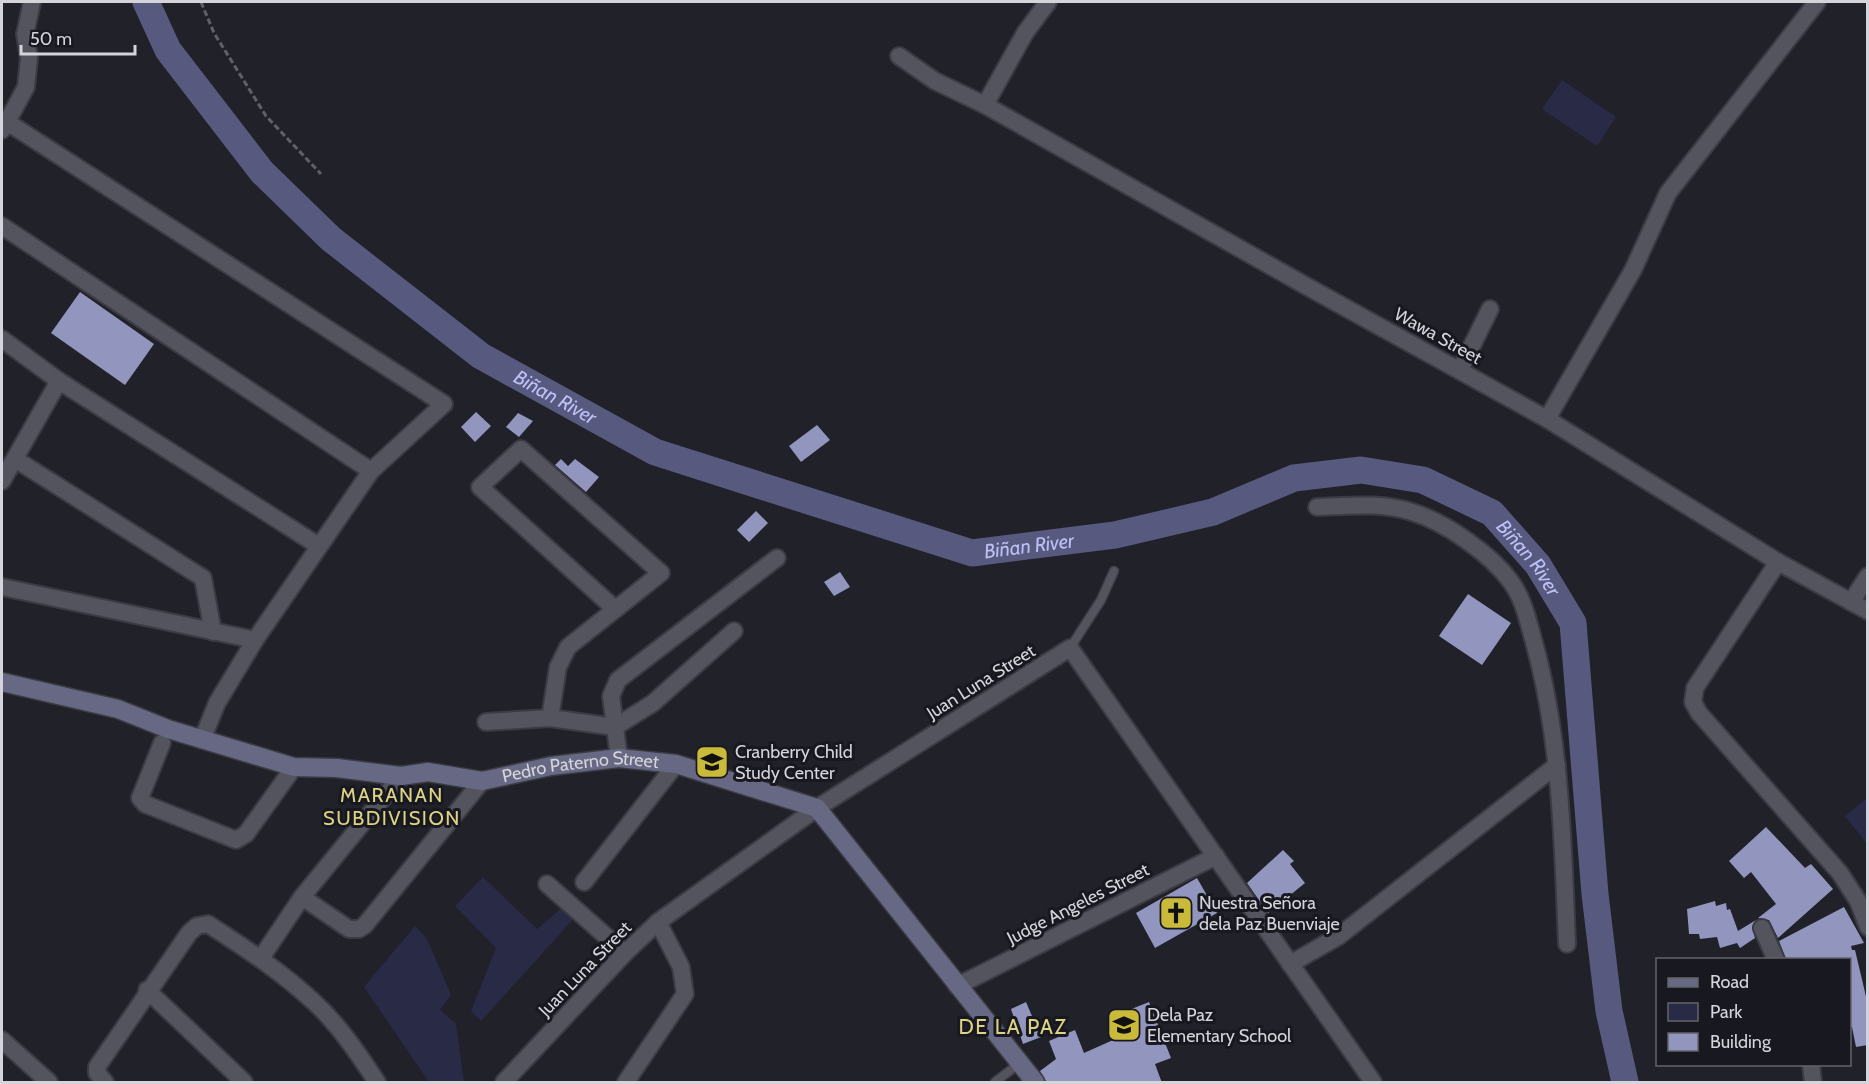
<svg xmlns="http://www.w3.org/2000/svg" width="1869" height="1084" viewBox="0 0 1869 1084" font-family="Cabin,sans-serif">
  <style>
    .green { fill: #292a46 }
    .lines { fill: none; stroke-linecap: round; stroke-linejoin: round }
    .river { stroke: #57597f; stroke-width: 27 }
    .building { fill: #9295be }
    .lane-casing { stroke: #3a3b43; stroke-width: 11 }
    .street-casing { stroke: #3a3b43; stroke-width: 20 }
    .secondary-casing { stroke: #3a3b43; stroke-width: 21 }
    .path { stroke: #606068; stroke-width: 3; stroke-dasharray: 6 3; stroke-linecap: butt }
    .lane { stroke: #53545e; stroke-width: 8 }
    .street { stroke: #53545e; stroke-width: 16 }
    .secondary { stroke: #676884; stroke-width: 18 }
    .labels { text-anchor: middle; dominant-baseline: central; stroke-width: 6; stroke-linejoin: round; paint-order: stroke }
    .street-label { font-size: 18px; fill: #d4d4da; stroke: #181820 }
    .poi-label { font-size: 18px; fill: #d4d4da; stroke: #181820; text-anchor: start }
    .water-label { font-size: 20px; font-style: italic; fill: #bdc0f4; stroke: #181820 }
    .neighbourhood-label { font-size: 20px; letter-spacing: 1.5px; fill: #ddd384; stroke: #181820 }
    .quarter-label { font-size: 21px; letter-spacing: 1.5px; fill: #ddd384; stroke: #181820 }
  </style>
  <rect width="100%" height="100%" fill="#21212a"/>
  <g class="green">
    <polygon points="1562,80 1616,117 1597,146 1542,109"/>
    <polygon points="1867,798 1868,798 1867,844 1845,816"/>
    <polygon points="483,877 537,929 565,905 577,915 481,1021 471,1011 496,948 455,906"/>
    <polygon points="415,926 427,939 451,995 440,1010 456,1024 464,1082 429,1082 364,987"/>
  </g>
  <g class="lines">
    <path class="river" id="s1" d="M146,2L168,50L262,172L331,239L481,356L655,452L972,553L1115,535L1213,512L1294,478L1361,470L1423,480L1492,513L1538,565L1573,623L1595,894L1609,1011L1625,1082"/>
  </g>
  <g class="building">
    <polygon points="80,292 154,344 125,385 51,333"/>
    <polygon points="476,412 491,426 475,442 461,427"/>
    <polygon points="518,413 533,421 519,437 506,427"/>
    <polygon points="817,425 830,440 801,462 789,446"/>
    <polygon points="561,459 568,466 575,459 599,477 586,492 555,465"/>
    <polygon points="756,511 768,523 749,542 737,530"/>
    <polygon points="840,572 850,587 834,596 824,582"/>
    <polygon points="1468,594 1511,623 1482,665 1439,636"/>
    <polygon points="1766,827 1805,868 1811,864 1833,889 1778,938 1769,920 1758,918 1776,904 1751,872 1744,878 1729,861"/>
    <polygon points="1283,850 1294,861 1290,864 1305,883 1268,913 1247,883"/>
    <polygon points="1197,878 1217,913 1155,948 1136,913"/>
    <polygon points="1715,901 1716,906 1726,903 1727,910 1730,909 1738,931 1756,920 1752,927 1755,938 1740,948 1737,943 1720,948 1717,937 1700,939 1699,934 1689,934 1687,909"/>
    <polygon points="1844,907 1864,943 1851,946 1852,950 1855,950 1868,1005 1868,1045 1856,1047 1852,1027 1850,1028 1850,960 1786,960 1779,941"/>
    <polygon points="1026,1002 1041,1037 1023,1044 1011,1009"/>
    <polygon points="1149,1002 1171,1058 1155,1064 1162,1083 1047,1083 1040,1071 1056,1059 1049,1041 1075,1030 1084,1053 1131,1032 1124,1012"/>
  </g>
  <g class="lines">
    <defs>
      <g id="lane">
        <polyline points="1070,648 1101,600 1114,571"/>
        <polyline points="995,1082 1020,1063"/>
      </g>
      <g id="street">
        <polyline points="899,56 935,81 985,105 1308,287 1547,419 1778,562 1868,611"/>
        <polyline points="985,105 1025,33 1048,2"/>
        <polyline points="7,122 26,87 29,58 25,34 32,2"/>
        <polyline points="2,130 7,122 444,404 371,471 255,640 217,703 202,740"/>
        <polyline points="2,226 371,471"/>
        <polyline points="2,339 59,381 319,546"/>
        <polyline points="1460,370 1490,309"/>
        <polyline points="1547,419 1633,270 1668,193 1817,2"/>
        <polyline points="15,459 203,578 213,632"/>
        <polyline points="2,481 59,381"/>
        <path d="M1317,507C1349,506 1381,502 1412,512C1445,522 1491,554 1511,582C1524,599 1529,625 1535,646C1561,742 1563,844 1567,944"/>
        <polyline points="1778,562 1695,688 1693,702 1699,713 1840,873 1858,901 1868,927"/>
        <polyline points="2,587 255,640"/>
        <polyline points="1851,602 1868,576"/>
        <polyline points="550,718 558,667 568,647 661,573 521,449 480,487 614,608"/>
        <polyline points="486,722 550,718 615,727 653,703 734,631"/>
        <polyline points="162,743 140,798 145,804 236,840 246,834 294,767"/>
        <polyline points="619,758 611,696 618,680 777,558"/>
        <polyline points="584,882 676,764"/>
        <polyline points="547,884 625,953"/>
        <polyline points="302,897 349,929 359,929 365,925 482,781"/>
        <polyline points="1762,928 1776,960"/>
        <polyline points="261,958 302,897 401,776"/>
        <polyline points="1290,964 1339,936 1557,765"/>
        <polyline points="957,986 1216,856"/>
        <polyline points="147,990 244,1082"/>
        <polyline points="2,1040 49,1082"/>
        <polyline points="1811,1064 1813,1082"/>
        <path d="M105,1082L97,1073V1067L189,933L197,926L208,924C245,948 282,972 315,1003C339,1025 359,1055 377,1082"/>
        <polyline points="504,1082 625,953 658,922 817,808 1070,648 1373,1082"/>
        <polyline points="626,1082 685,994 681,967 658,922"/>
      </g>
      <g id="secondary">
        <path id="s2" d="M2,682L118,709L168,729L294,767L337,768L401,776L428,772L482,781L551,766L619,758L676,764L817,808L1035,1082"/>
      </g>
    </defs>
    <use href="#lane" class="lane-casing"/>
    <use href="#street" class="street-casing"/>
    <use href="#secondary" class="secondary-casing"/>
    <polyline class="path" points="201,2 214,33 266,116 321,174"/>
    <use href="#lane" class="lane"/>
    <use href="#street" class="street"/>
    <use href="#secondary" class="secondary"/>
  </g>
  <defs>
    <symbol id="school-square" viewBox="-11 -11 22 22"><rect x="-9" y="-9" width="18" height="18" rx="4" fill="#caba3a" stroke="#181820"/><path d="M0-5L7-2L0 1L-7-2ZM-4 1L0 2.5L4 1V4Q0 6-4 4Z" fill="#111"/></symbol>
    <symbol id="church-square" viewBox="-11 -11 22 22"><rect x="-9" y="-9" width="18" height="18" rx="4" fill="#caba3a" stroke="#181820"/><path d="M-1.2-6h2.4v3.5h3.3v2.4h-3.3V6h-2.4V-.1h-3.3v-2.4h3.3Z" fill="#111"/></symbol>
  </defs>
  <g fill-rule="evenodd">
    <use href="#school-square" x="693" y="743" width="38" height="38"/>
    <use href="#church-square" x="1157" y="894" width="38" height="38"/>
    <use href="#school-square" x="1105" y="1006" width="38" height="38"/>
  </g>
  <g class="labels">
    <g class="street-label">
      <text transform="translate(1438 336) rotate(29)">Wawa Street</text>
      <text transform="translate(981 682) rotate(-32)">Juan Luna Street</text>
      <text stroke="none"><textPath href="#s2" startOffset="594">Pedro Paterno Street</textPath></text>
      <text transform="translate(1078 904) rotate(-27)">Judge Angeles Street</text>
      <text transform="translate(585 969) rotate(-46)">Juan Luna Street</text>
    </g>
    <g class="poi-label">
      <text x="735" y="752">Cranberry Child<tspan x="735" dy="21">Study Center</tspan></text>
      <text x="1199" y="903">Nuestra Señora<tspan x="1199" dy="21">dela Paz Buenviaje</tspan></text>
      <text x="1147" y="1015">Dela Paz<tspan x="1147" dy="21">Elementary School</tspan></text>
    </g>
    <g class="water-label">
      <text stroke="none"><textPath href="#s1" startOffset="578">Biñan River</textPath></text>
      <text stroke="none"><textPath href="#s1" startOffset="1082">Biñan River</textPath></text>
      <text stroke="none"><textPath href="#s1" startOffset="1622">Biñan River</textPath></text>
    </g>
    <g class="neighbourhood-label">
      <text x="392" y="795">MARANAN<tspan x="392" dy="23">SUBDIVISION</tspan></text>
    </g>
    <g class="quarter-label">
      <text x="1013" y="1026">DE LA PAZ</text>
    </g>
  </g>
  <rect width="1869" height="1084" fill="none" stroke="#d4d4da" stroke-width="6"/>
  <rect x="1656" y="958" width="195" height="108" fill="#181820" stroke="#63636a" stroke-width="1.5"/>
  <rect x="1668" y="978" width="30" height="9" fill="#676884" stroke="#63636a" stroke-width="1.5"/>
  <text x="1710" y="988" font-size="18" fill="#d4d4da">Road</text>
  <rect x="1668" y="1003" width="30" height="18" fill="#292a46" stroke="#63636a" stroke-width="1.5"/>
  <text x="1710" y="1018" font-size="18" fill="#d4d4da">Park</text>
  <rect x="1668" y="1033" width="30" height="18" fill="#9295be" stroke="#63636a" stroke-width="1.5"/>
  <text x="1710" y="1048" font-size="18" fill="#d4d4da">Building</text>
  <path d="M21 45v9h114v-9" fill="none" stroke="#d4d4da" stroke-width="3"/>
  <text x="30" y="45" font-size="18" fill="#d4d4da" stroke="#181820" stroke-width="4.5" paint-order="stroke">50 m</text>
</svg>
